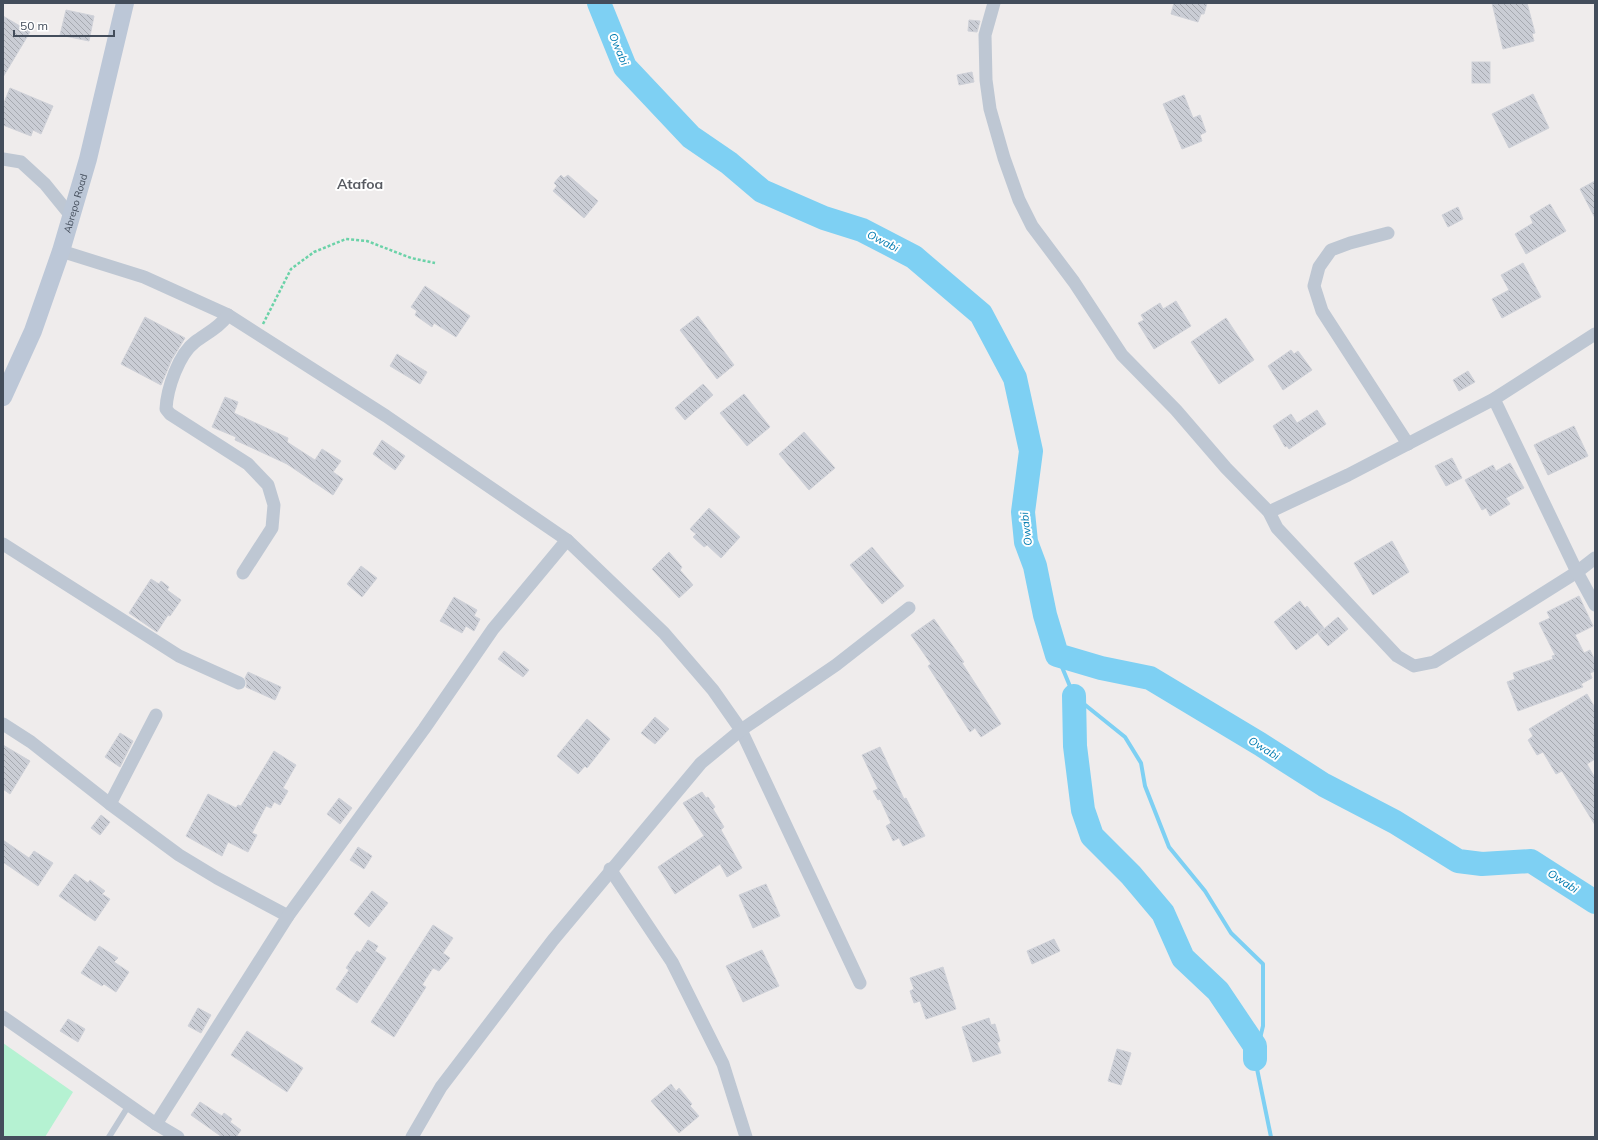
<svg xmlns="http://www.w3.org/2000/svg" width="1598" height="1140" viewBox="0 0 1598 1140" font-family="Mulish,sans-serif">
  <style>
    .grass { fill: #b5f2d2 }
    .lines { fill: none; stroke-linecap: round; stroke-linejoin: round }
    .stream { stroke: #7ed0f3; stroke-width: 4 }
    .river { stroke: #7ed0f3; stroke-width: 24 }
    .building { fill: url(#building-back-hatch); stroke: #cfd1d8 }
    .path { stroke: #6bd2a8; stroke-width: 2.5; stroke-dasharray: 3 2; stroke-linecap: butt }
    .service { stroke: #bec7d3; stroke-width: 6 }
    .minor { stroke: #bec7d3; stroke-width: 13 }
    .secondary { stroke: #bcc7d7; stroke-width: 18 }
    .labels { text-anchor: middle; dominant-baseline: central; stroke-width: 4; stroke-linejoin: round; paint-order: stroke }
    .street-label { font-size: 10px; fill: #434d5b; stroke: #fff }
    .water-label { font-size: 11px; font-style: italic; fill: #017bb0; stroke: #fff }
    .district-label { font-size: 14px; font-weight: bold; fill: #585b62; stroke: #fff }
  </style>
  <defs>
    <pattern id="building-back-hatch" width="6" height="6" patternUnits="userSpaceOnUse"><rect width="6" height="6" fill="#cacdd5"/><path d="M-1 5l2 2M0 0l6 6M5-1l2 2" fill="none" stroke="#a6a9b0"/></pattern>
  </defs>
  <rect width="100%" height="100%" fill="#efecec"/>
  <polygon class="grass" points="3,1043 73,1092 45,1137 3,1137"/>
  <g class="lines">
    <polyline class="stream" points="1057,655 1074,696 1125,737 1141,763 1145,786 1169,847 1205,891 1231,933 1263,964 1263,1026 1255,1059 1271,1137"/>
    <g class="river">
      <polyline points="599,3 625,67 691,137 729,163 762,191 824,218 862,230 914,257 981,314 1015,378 1031,451 1023,512 1026,542 1035,566 1045,615 1057,655 1101,668 1150,678 1260,744 1324,785 1395,822 1458,861 1482,864 1531,861 1595,902"/>
      <polyline points="1074,696 1075,746 1083,810 1092,836 1131,875 1163,913 1183,958 1218,991 1255,1046 1255,1059"/>
    </g>
  </g>
  <g class="building">
    <polygon points="1174,3 1207,3 1204,14 1201,14 1198,22 1171,14"/>
    <polygon points="1492,3 1527,3 1535,33 1532,34 1534,41 1503,49"/>
    <polygon points="66,10 94,16 89,41 60,35"/>
    <polygon points="3,16 30,32 3,77"/>
    <polygon points="969,20 980,21 977,32 968,31"/>
    <rect x="1472" y="62" width="18" height="21"/>
    <polygon points="972,72 974,82 959,85 957,75"/>
    <polygon points="10,88 53,106 41,134 33,130 31,136 3,125 3,105"/>
    <polygon points="1533,94 1549,128 1509,148 1492,114"/>
    <polygon points="1184,95 1193,118 1200,115 1206,132 1200,135 1202,141 1182,149 1163,104"/>
    <polygon points="561,175 564,178 568,175 598,201 584,218 553,191 557,186 554,183"/>
    <polygon points="1595,181 1595,218 1580,189"/>
    <polygon points="1550,204 1566,231 1526,254 1515,234 1533,223 1530,216"/>
    <polygon points="1458,207 1463,219 1448,227 1442,215"/>
    <polygon points="1523,263 1541,297 1502,318 1492,299 1509,290 1501,275"/>
    <polygon points="425,286 470,316 456,337 434,323 432,327 415,315 417,311 411,307"/>
    <polygon points="1176,301 1191,326 1154,349 1138,323 1144,320 1141,315 1160,303 1163,309"/>
    <polygon points="698,316 734,365 717,379 680,330"/>
    <polygon points="145,317 185,338 172,359 161,385 121,364"/>
    <polygon points="1226,318 1254,360 1219,384 1191,342"/>
    <polygon points="1291,350 1294,354 1298,351 1312,370 1283,390 1268,366"/>
    <polygon points="397,354 427,372 420,384 390,366"/>
    <polygon points="1468,371 1475,382 1459,391 1453,380"/>
    <polygon points="703,384 713,395 685,420 675,408"/>
    <polygon points="744,394 770,427 747,446 720,413"/>
    <polygon points="225,397 238,402 234,413 288,438 287,442 315,460 322,449 341,461 333,472 343,479 333,495 287,464 235,440 236,437 212,427"/>
    <polygon points="1317,410 1326,424 1289,449 1287,446 1285,447 1273,426 1291,414 1297,423"/>
    <polygon points="1574,426 1588,456 1548,475 1534,445"/>
    <polygon points="804,432 835,468 809,490 779,454"/>
    <polygon points="382,440 405,456 395,470 373,454"/>
    <polygon points="1452,458 1462,478 1446,486 1435,466"/>
    <polygon points="1510,463 1524,488 1506,498 1510,504 1490,516 1486,508 1482,510 1465,480 1493,465 1496,471"/>
    <polygon points="709,508 740,537 721,558 707,545 704,547 693,537 696,534 690,529"/>
    <polygon points="1392,541 1409,572 1373,595 1354,563"/>
    <polygon points="872,547 904,586 882,604 850,565"/>
    <polygon points="669,552 682,567 680,570 693,585 679,598 652,569"/>
    <polygon points="361,566 377,578 362,597 347,584"/>
    <polygon points="151,579 159,584 161,581 169,587 167,590 181,600 170,616 168,615 157,632 129,613"/>
    <polygon points="1579,596 1593,626 1575,635 1584,653 1590,650 1595,661 1595,671 1590,673 1592,678 1581,684 1583,687 1518,711 1507,682 1515,679 1513,673 1553,659 1552,656 1555,655 1539,623 1550,618 1547,612"/>
    <polygon points="454,597 477,610 474,616 480,619 474,631 466,626 462,633 440,621"/>
    <polygon points="1300,601 1305,608 1307,606 1324,628 1296,650 1274,622"/>
    <polygon points="1338,617 1348,629 1328,646 1318,634"/>
    <polygon points="934,619 964,662 962,663 1001,724 981,737 975,728 970,732 928,666 931,664 911,635"/>
    <polygon points="504,651 529,670 523,677 498,659"/>
    <polygon points="248,672 281,687 275,700 246,687 247,683 245,678"/>
    <polygon points="1587,694 1595,708 1595,759 1587,764 1595,778 1595,825 1562,771 1556,774 1543,752 1537,755 1528,740 1533,736 1529,729"/>
    <polygon points="655,717 669,729 655,744 641,733"/>
    <polygon points="587,719 610,739 587,768 585,766 578,774 557,756"/>
    <polygon points="120,733 133,741 120,767 105,757"/>
    <polygon points="3,745 30,761 10,794 3,789"/>
    <polygon points="880,747 904,799 906,798 925,836 903,846 899,838 893,841 886,826 891,823 880,799 878,800 873,791 878,789 862,755"/>
    <polygon points="274,751 296,765 283,788 288,791 280,805 274,802 271,808 266,806 252,833 257,835 248,852 228,842 222,856 186,836 208,794 236,808 238,805 241,806"/>
    <polygon points="702,792 706,798 708,797 715,807 713,809 724,827 721,830 742,868 727,877 720,864 675,894 658,867 704,836 683,803"/>
    <polygon points="339,798 352,808 340,824 327,814"/>
    <polygon points="101,815 110,822 100,835 91,828"/>
    <polygon points="3,840 29,858 34,851 53,863 38,886 3,862"/>
    <polygon points="358,847 372,856 364,869 350,860"/>
    <polygon points="75,874 88,883 90,880 105,891 102,894 110,899 95,921 59,896"/>
    <polygon points="766,884 780,916 753,928 739,895"/>
    <polygon points="372,891 388,903 369,927 354,914"/>
    <polygon points="433,925 453,938 443,953 450,958 439,971 433,968 422,985 426,987 394,1037 371,1022"/>
    <polygon points="1054,939 1060,951 1032,964 1027,951"/>
    <polygon points="368,940 378,946 375,951 386,958 357,1003 336,989 349,970 346,968 357,951 360,953"/>
    <polygon points="99,946 118,958 114,962 129,972 116,992 104,984 102,986 81,973"/>
    <polygon points="762,950 779,986 743,1002 726,966"/>
    <polygon points="943,967 956,1009 926,1019 920,1001 914,1003 910,991 914,989 910,978"/>
    <polygon points="198,1008 211,1015 201,1033 188,1026"/>
    <polygon points="989,1018 991,1025 995,1024 1000,1041 997,1043 1001,1053 973,1062 962,1027"/>
    <polygon points="68,1019 85,1029 78,1042 60,1031"/>
    <polygon points="247,1031 303,1068 287,1092 231,1055"/>
    <polygon points="1117,1049 1131,1053 1121,1085 1108,1081"/>
    <polygon points="671,1084 676,1091 679,1088 692,1104 690,1106 699,1116 679,1133 651,1101"/>
    <polygon points="200,1102 222,1116 224,1113 232,1119 230,1122 241,1130 236,1137 222,1137 191,1115"/>
  </g>
  <g class="lines">
    <polyline class="path" points="263,324 291,269 314,252 346,239 367,241 411,258 435,263"/>
    <polyline class="service" points="109,1137 129,1105"/>
    <g class="minor">
      <polyline points="994,3 985,35 986,80 990,109 1004,158 1019,200 1032,226 1074,282 1122,355 1176,410 1226,468 1269,512 1277,528 1397,656 1414,666 1434,662 1577,572 1595,558"/>
      <polyline points="3,159 21,162 45,184 71,216"/>
      <polyline points="1388,233 1350,243 1331,250 1319,267 1314,286 1322,311 1408,444"/>
      <polyline points="61,251 144,277 228,315 386,416 567,540 664,633 713,690 741,730 860,983"/>
      <path d="M228,315C220,327 207,333 195,342C179,354 167,388 166,409L170,414L248,464L268,485L274,505L272,528L243,573"/>
      <polyline points="1494,399 1577,572 1595,605"/>
      <polyline points="1269,512 1348,475 1494,399 1595,334"/>
      <polyline points="3,544 179,656 239,683"/>
      <polyline points="3,724 31,742 110,804 179,855 217,878 288,916"/>
      <polyline points="110,804 156,715"/>
      <polyline points="610,869 672,962 723,1064 746,1137"/>
      <polyline points="3,1017 156,1124 178,1137"/>
      <polyline points="156,1124 288,916 424,729 493,629 567,540"/>
      <polyline points="412,1137 441,1087 553,940 701,763 741,730 836,665 909,608"/>
    </g>
    <path class="secondary" id="s1" d="M3,397L33,331L61,251L88,159L125,3"/>
  </g>
  <g class="labels">
    <g class="street-label">
      <text stroke="none"><textPath href="#s1" startOffset="207">Abrepo Road</textPath></text>
    </g>
    <g class="water-label">
      <text transform="translate(619 49) rotate(67)">Owabi</text>
      <text transform="translate(883 241) rotate(27)">Owabi</text>
      <text transform="translate(1026 529) rotate(-97)">Owabi</text>
      <text transform="translate(1264 748) rotate(32)">Owabi</text>
      <text transform="translate(1563 881) rotate(33)">Owabi</text>
    </g>
    <g class="district-label">
      <text x="360" y="184">Atafoa</text>
    </g>
  </g>
  <rect width="1598" height="1140" fill="none" stroke="#434d5b" stroke-width="8"/>
  <path d="M14 30v6h100v-6" fill="none" stroke="#434d5b" stroke-width="2"/>
  <text x="20" y="30" font-size="12" fill="#434d5b" stroke="#ffffff" stroke-width="3" paint-order="stroke">50 m</text>
</svg>
